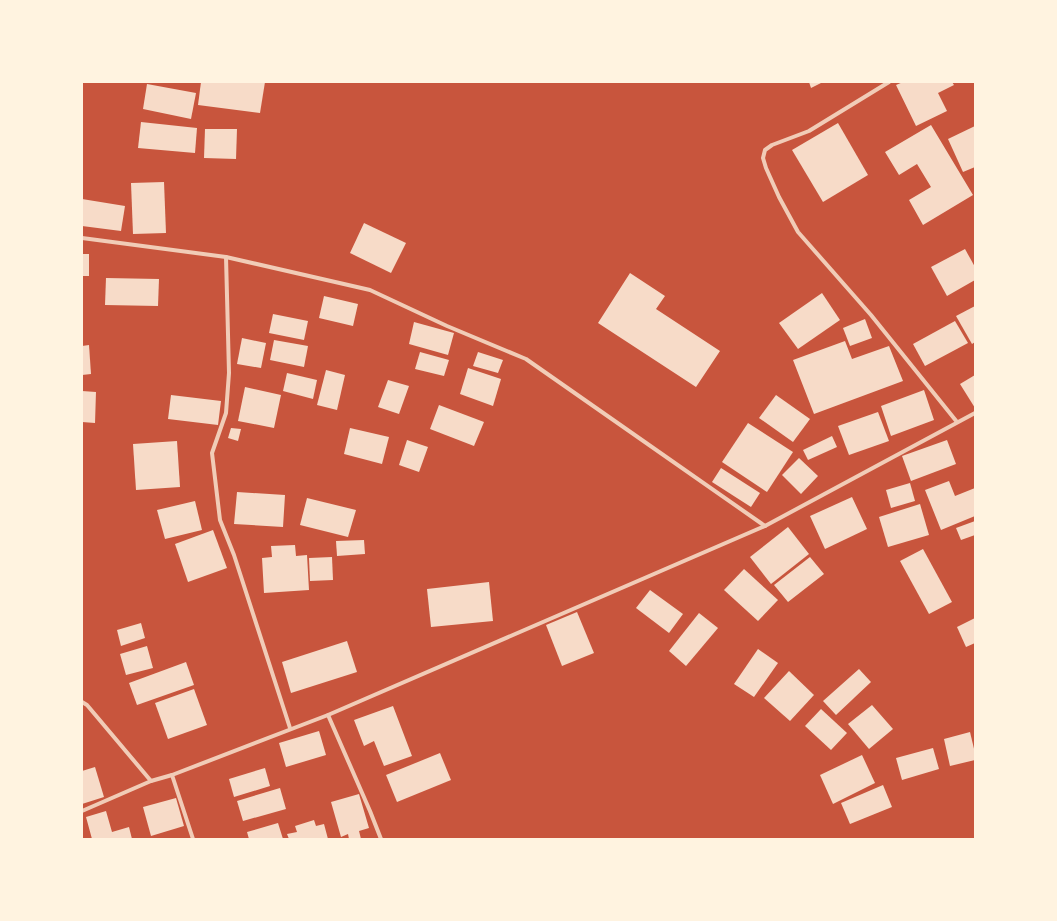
<svg xmlns="http://www.w3.org/2000/svg" width="1057" height="921" viewBox="0 0 1057 921" font-family="'Sofia Sans Condensed',sans-serif">
  <style>
    .building { fill: #f7dbc8 }
    .lines { fill: none; stroke-linecap: round; stroke-linejoin: round }
    .minor { stroke: #f1ccb7; stroke-width: 4 }
  </style>
  <rect width="100%" height="100%" fill="#c8553d"/>
  <g class="building">
    <polygon points="201,82 265,82 260,113 198,105"/>
    <polygon points="809,82 823,82 811,88"/>
    <polygon points="903,82 952,82 954,85 938,93 947,111 916,126 896,85"/>
    <polygon points="147,84 196,93 191,119 143,109"/>
    <polygon points="141,122 197,128 195,153 138,148"/>
    <polygon points="838,123 868,175 823,202 792,150"/>
    <polygon points="931,125 973,195 923,225 909,200 931,187 917,164 899,175 885,152"/>
    <polygon points="975,126 975,167 963,172 948,139"/>
    <polygon points="205,129 237,129 236,159 204,158"/>
    <polygon points="164,182 166,233 133,234 131,183"/>
    <polygon points="82,199 125,206 121,231 82,226"/>
    <polygon points="364,223 406,243 391,273 350,253"/>
    <polygon points="965,249 975,267 975,280 947,296 931,267"/>
    <rect x="82" y="254" width="7" height="22"/>
    <polygon points="630,273 665,296 656,309 720,351 696,387 598,323"/>
    <polygon points="106,278 159,279 158,306 105,305"/>
    <polygon points="822,293 840,320 798,349 779,323"/>
    <polygon points="324,296 358,304 353,326 319,318"/>
    <polygon points="975,306 975,342 972,344 956,316"/>
    <polygon points="273,314 308,321 304,340 269,333"/>
    <polygon points="865,319 872,338 850,346 843,328"/>
    <polygon points="955,321 968,343 925,366 913,344"/>
    <polygon points="414,322 454,333 448,355 409,344"/>
    <polygon points="242,338 266,343 261,368 237,364"/>
    <polygon points="274,340 308,346 304,367 270,360"/>
    <polygon points="845,341 852,359 889,346 903,381 814,414 793,360"/>
    <polygon points="89,345 91,374 82,375 82,346"/>
    <polygon points="420,352 449,360 444,376 415,369"/>
    <polygon points="478,352 503,360 498,373 473,366"/>
    <polygon points="468,368 501,379 493,406 460,394"/>
    <polygon points="326,370 345,375 337,410 317,405"/>
    <polygon points="287,373 317,380 313,399 283,391"/>
    <polygon points="975,375 975,408 960,384"/>
    <polygon points="388,380 409,386 399,414 378,407"/>
    <polygon points="245,387 281,395 274,428 238,421"/>
    <polygon points="924,390 934,420 891,436 881,406"/>
    <polygon points="82,391 96,392 95,423 82,422"/>
    <polygon points="171,395 221,401 218,425 168,419"/>
    <polygon points="776,395 810,419 793,442 759,418"/>
    <polygon points="439,405 484,422 474,446 430,429"/>
    <polygon points="878,412 889,441 849,455 838,426"/>
    <polygon points="748,423 793,452 767,492 722,462"/>
    <polygon points="231,428 241,429 238,441 228,438"/>
    <polygon points="350,428 389,437 382,464 344,454"/>
    <polygon points="832,436 837,447 808,460 803,450"/>
    <polygon points="407,440 428,447 419,472 399,465"/>
    <polygon points="947,440 956,464 911,481 902,456"/>
    <polygon points="177,441 180,487 136,490 133,444"/>
    <polygon points="799,458 818,476 801,494 782,475"/>
    <polygon points="721,468 760,493 751,507 712,482"/>
    <polygon points="949,481 955,496 975,488 975,516 941,530 925,490"/>
    <polygon points="910,483 915,501 891,508 886,490"/>
    <polygon points="237,492 285,495 283,527 234,524"/>
    <polygon points="852,497 867,529 825,549 810,516"/>
    <polygon points="307,498 356,510 348,537 300,525"/>
    <polygon points="195,501 202,530 165,539 157,510"/>
    <polygon points="920,504 929,535 888,547 879,517"/>
    <polygon points="975,521 975,535 961,540 956,528"/>
    <polygon points="788,527 809,554 771,584 750,557"/>
    <polygon points="213,530 227,568 188,582 175,544"/>
    <polygon points="364,540 365,554 337,556 336,541"/>
    <polygon points="295,545 296,556 307,555 309,590 264,593 262,558 272,557 271,546"/>
    <polygon points="923,549 952,602 929,614 900,561"/>
    <polygon points="332,557 333,580 310,581 309,558"/>
    <polygon points="810,557 824,574 788,602 774,585"/>
    <polygon points="744,569 778,600 758,621 724,590"/>
    <polygon points="489,582 493,621 431,627 427,589"/>
    <polygon points="650,590 683,614 669,633 636,608"/>
    <polygon points="577,612 594,653 562,666 546,625"/>
    <polygon points="699,613 718,628 686,666 669,651"/>
    <polygon points="975,618 975,643 966,647 957,627"/>
    <polygon points="141,623 145,638 121,646 117,630"/>
    <polygon points="347,641 357,672 291,693 282,662"/>
    <polygon points="147,646 153,668 126,675 120,654"/>
    <polygon points="758,649 778,663 754,697 734,684"/>
    <polygon points="186,662 194,685 137,705 129,683"/>
    <polygon points="859,669 871,682 836,715 823,701"/>
    <polygon points="789,671 814,695 790,721 764,698"/>
    <polygon points="194,689 207,725 168,739 155,703"/>
    <polygon points="872,705 893,729 869,749 848,724"/>
    <polygon points="393,706 412,756 384,766 374,741 364,746 354,720"/>
    <polygon points="821,709 847,733 831,750 805,726"/>
    <polygon points="319,731 326,755 286,767 279,743"/>
    <polygon points="970,732 975,753 975,760 950,766 944,739"/>
    <polygon points="933,748 939,769 902,780 896,758"/>
    <polygon points="440,753 451,780 397,802 386,775"/>
    <polygon points="862,755 875,783 833,804 820,775"/>
    <polygon points="95,767 104,797 82,804 82,771"/>
    <polygon points="265,768 270,786 234,797 229,779"/>
    <polygon points="883,785 892,807 850,824 841,803"/>
    <polygon points="280,788 286,809 243,821 237,801"/>
    <polygon points="359,794 369,828 359,831 361,839 349,839 348,834 341,837 331,802"/>
    <polygon points="176,798 184,826 151,836 143,807"/>
    <polygon points="106,811 112,832 129,827 132,839 92,839 86,817"/>
    <polygon points="314,820 316,826 324,824 328,839 289,839 287,834 297,832 295,826"/>
    <polygon points="278,823 283,839 249,839 247,832"/>
  </g>
  <g class="lines">
    <g class="minor">
      <polyline points="889,82 809,131 772,145 765,150 763,158 766,168 779,197 798,232 871,315 957,422"/>
      <polyline points="82,238 226,257 370,290 447,326 526,359 765,526"/>
      <polyline points="226,257 229,373 226,413 212,453 220,520 234,555 290,728"/>
      <polyline points="82,702 87,705 151,781"/>
      <polyline points="328,715 370,811 381,839"/>
      <polyline points="172,775 193,839"/>
      <polyline points="82,811 151,781 172,775 328,715 765,526 975,413"/>
    </g>
  </g>
  <rect width="1057" height="921" fill="none" stroke="#fff3e0" stroke-width="166"/>
</svg>
